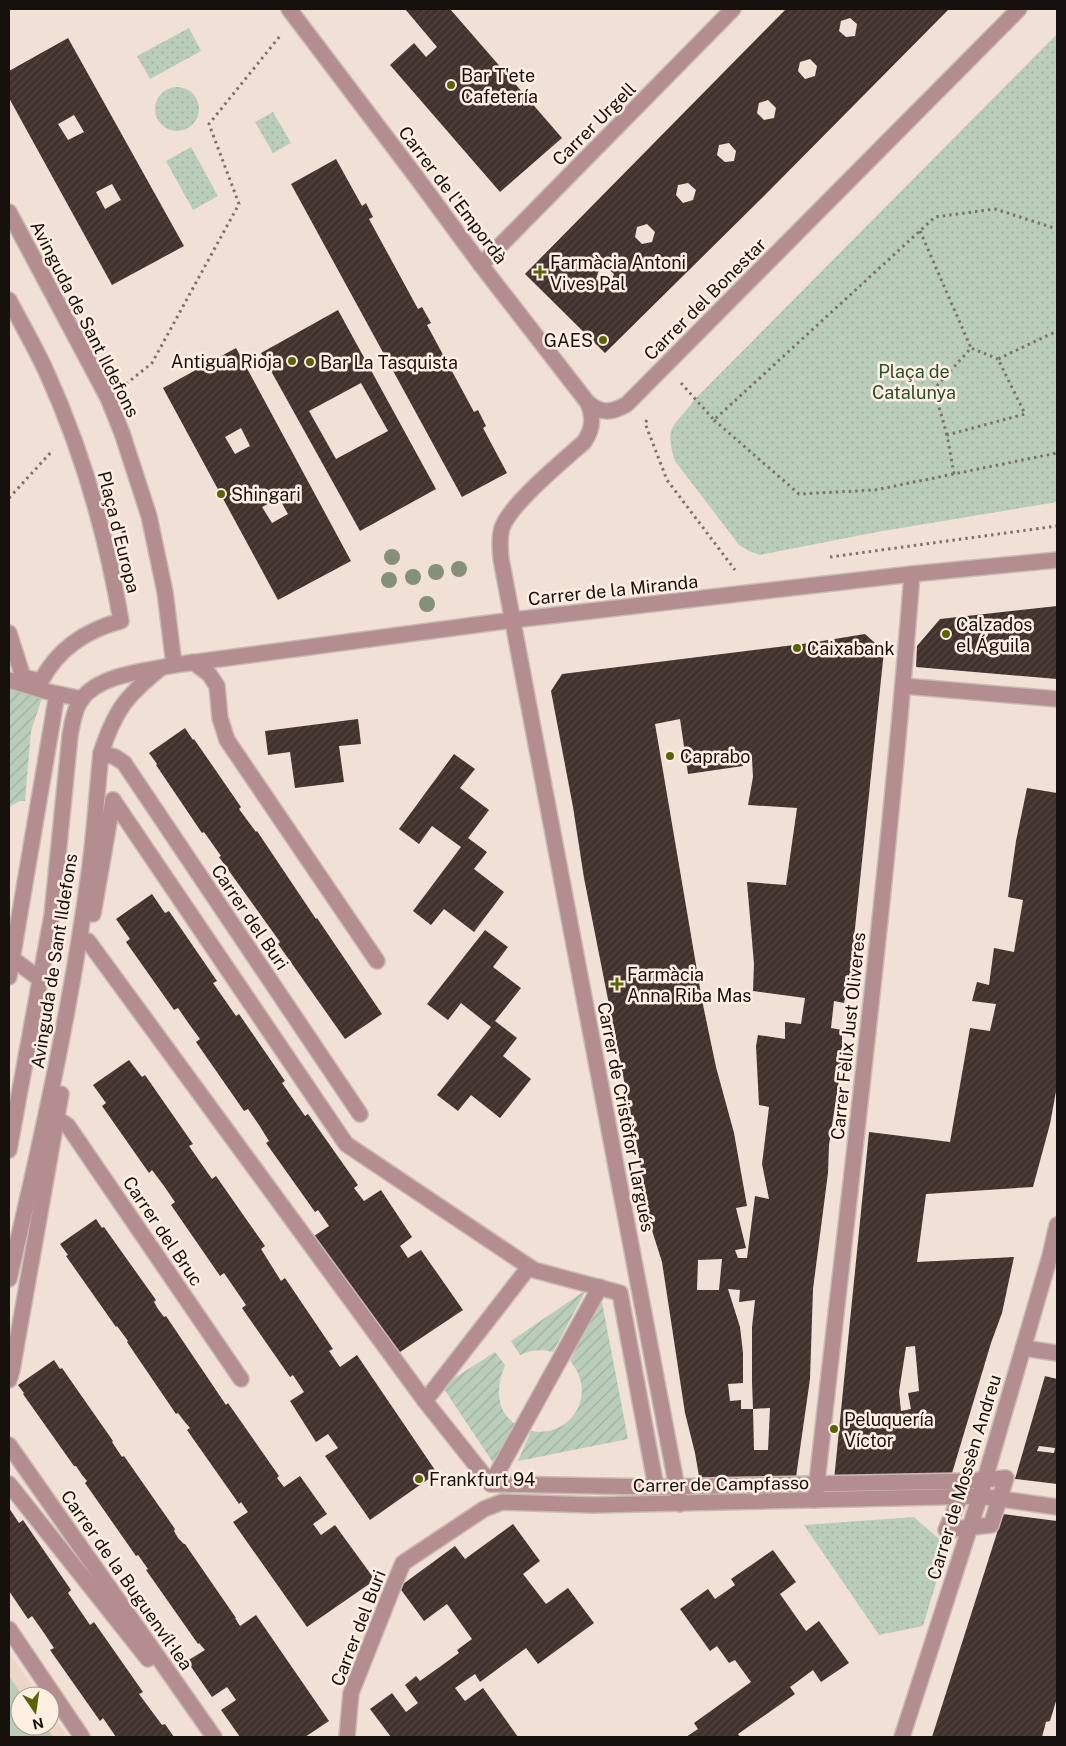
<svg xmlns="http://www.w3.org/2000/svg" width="1066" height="1746" viewBox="0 0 1066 1746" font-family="'Public Sans',sans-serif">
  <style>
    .built { fill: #edd6c5 }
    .grass { fill: url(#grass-dots) }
    .garden { fill: url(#garden-furrows) }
    .pitch { fill: #bacdba }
    .building { fill: url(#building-hatch); fill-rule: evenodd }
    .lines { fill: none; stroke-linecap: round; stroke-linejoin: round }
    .minor-casing { stroke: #cabbb1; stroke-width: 18 }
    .path { stroke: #7e736b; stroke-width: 3; stroke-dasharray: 2.5 4; stroke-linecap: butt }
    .minor { stroke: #b38d90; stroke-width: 15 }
    .tree { fill: #849077 }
    .poi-dot { fill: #596406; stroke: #ffeee2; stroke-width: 2 }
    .labels { text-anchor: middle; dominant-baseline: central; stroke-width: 5; stroke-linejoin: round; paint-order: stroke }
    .poi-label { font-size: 18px; fill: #17110d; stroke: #ffeee2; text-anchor: start }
    .street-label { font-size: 18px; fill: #17110d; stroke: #ffeee2 }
    .park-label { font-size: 18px; fill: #2a4f2a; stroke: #ffeee2 }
  </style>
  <defs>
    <pattern id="grass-dots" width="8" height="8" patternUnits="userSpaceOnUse" patternTransform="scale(1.25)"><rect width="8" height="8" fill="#bacdba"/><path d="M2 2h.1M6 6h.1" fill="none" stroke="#9faf9f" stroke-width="1.8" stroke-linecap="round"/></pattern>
    <pattern id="garden-furrows" width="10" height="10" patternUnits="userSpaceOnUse" patternTransform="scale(1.25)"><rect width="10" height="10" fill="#bacdba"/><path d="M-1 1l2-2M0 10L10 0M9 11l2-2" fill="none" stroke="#9faf9f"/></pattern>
    <pattern id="building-hatch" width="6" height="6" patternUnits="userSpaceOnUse" patternTransform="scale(1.25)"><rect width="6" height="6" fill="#41322d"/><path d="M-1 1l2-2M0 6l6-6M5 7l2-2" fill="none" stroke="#534642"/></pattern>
  </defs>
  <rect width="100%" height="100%" fill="#f1e0d5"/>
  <polygon class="built" points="9,1652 39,1696 20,1696 20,1726 50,1726 50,1712 68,1737 9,1737"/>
  <g class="grass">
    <polygon points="189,28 201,51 150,79 137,56"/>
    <path d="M1057,34V502L877,532L760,555L749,551L739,545L675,461C663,424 676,426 695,399Z"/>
    <circle cx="177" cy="109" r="22"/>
    <polygon points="273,112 291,143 273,153 255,122"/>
    <polygon points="191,147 218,196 193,210 166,161"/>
    <polygon points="914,1517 947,1546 923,1626 879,1635 804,1525"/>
  </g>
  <g class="garden">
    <polygon points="9,688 42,698 31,731 25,801 20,801 9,807"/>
    <path d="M586,1290L553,1352C540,1349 532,1350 520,1355L511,1341Z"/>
    <path d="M601,1297L628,1439L518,1461L531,1431C573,1438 598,1393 570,1361Z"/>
    <path d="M495,1352L505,1365C496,1387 495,1409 515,1424L494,1464L442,1386Z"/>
  </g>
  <polygon class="pitch" points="9,1676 23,1696 20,1696 20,1726 45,1726 53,1737 9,1737"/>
  <g class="building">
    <polygon points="405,9 450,9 562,138 500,192 390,65 414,43 426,57 437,47"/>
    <path d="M786,9H949L767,193L605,353L525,274ZM850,18L857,24L855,36L846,37L839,31L841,21ZM810,59L817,66L815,76L805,79L798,71L800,62ZM768,100L776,108L774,118L764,120L757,113L759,103ZM729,143L736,151L734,161L725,162L717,155L719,145ZM688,183L696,190L693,200L683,203L676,195L678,185ZM647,224L655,232L652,242L642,244L635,237L637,227ZM607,268L614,274L611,283L602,285L596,279L599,270Z"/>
    <path d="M68,38L184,246L112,285L9,98V71ZM74,115L84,132L68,140L58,124ZM112,184L121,200L105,209L96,192Z"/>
    <polygon points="336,159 362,206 366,203 373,217 369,219 418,309 422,307 431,323 427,325 474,412 478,410 486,426 483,428 507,473 462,497 291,184"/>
    <path d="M338,310L436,489L360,531L261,353ZM361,383L388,431L336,459L309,411Z"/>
    <path d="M236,348L351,561L278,600L163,388ZM241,428L250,446L235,454L225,437ZM279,498L288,514L272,523L262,507Z"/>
    <polygon points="1057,606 1057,679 916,667 917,646 940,619"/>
    <path d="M865,634L884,651L850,976L844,1003L834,1001L831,1028L842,1030V1060L829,1145L828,1173L813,1289L810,1379L796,1477L700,1482L695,1453L685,1413L662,1262L650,1224L638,1151L584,878L573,807L551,691L562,674L810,643ZM680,719L688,774L743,766V758L752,759L753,777L748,805L797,808L786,885L747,882L754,964L753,991L805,998L801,1024L785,1022V1039L758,1035L756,1046L759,1105L769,1107L762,1164L769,1199L755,1196L747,1258H738L735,1250L746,1248L736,1208L747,1206L734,1133L716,1067L702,1000L655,724ZM722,1259L719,1290H697L698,1260ZM728,1289L740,1290L739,1302L755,1300L752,1327V1382L753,1409H741V1400L730,1401L728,1384L743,1383V1353L740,1327ZM770,1408L768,1450H754L753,1409Z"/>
    <polygon points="358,719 361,744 339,746 344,782 295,788 290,752 268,755 265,731"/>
    <polygon points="185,728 193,740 194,739 241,807 239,809 256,832 257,831 316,919 317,918 382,1014 345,1039 278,944 280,942 219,857 221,856 204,832 202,833 156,765 157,764 149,753"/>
    <polygon points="454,754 475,769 460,788 489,810 468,838 487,852 474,869 504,892 474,932 444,909 431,925 413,911 461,847 432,826 419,844 399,829"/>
    <path d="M1027,788L1057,793V1086L1050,1124L1033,1187L926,1194L917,1262L1014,1257L1002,1313L991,1343L950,1480H834L869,1132L950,1142L970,1028L990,1031L996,1004L972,1001L977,982L989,985L994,948L1014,952L1023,900L1008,897L1016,841ZM915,1346L919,1391L908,1393L911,1409L901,1411L899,1392L906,1347Z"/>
    <polygon points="152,894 165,913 169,911 217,981 213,983 236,1016 239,1014 285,1081 282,1083 305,1116 308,1114 358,1185 354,1188 364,1201 381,1190 412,1237 400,1246 408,1258 421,1250 463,1310 394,1356 311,1238 329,1226 318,1210 315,1212 266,1143 269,1141 259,1125 248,1109 244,1111 196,1042 200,1039 189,1024 178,1008 174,1010 126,942 130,939 116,919"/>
    <polygon points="485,930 508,947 493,967 521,988 495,1021 517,1038 503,1056 531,1079 500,1118 471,1095 458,1111 437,1095 491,1027 461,1003 448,1020 427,1004"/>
    <polygon points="129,1060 142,1077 145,1075 193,1144 189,1146 212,1179 216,1176 265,1246 261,1249 281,1281 285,1278 333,1349 329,1351 340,1367 357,1355 437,1473 370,1520 325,1456 338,1448 328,1434 316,1442 290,1401 304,1392 293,1375 290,1377 242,1308 246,1305 224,1273 220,1276 171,1205 175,1202 164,1186 152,1170 149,1173 102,1106 106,1103 93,1085"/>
    <polygon points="96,1219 102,1228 104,1227 156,1300 154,1302 158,1309 164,1317 166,1316 226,1405 228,1403 279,1476 277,1478 284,1487 300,1476 327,1514 313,1524 321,1535 335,1525 375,1580 307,1627 233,1522 248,1512 241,1502 239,1504 187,1430 190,1428 184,1421 178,1413 176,1414 127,1342 128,1341 117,1326 116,1327 66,1256 68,1255 60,1244"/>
    <polygon points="54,1360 60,1369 62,1368 113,1441 112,1442 122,1457 124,1456 175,1529 174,1531 178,1538 184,1544 185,1544 236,1618 235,1618 240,1626 256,1615 329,1721 305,1737 240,1737 221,1710 236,1700 227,1687 212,1697 187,1661 205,1650 199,1643 198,1644 146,1570 148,1569 138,1555 136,1556 85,1483 87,1481 82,1475 76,1466 74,1466 23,1394 24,1393 18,1385"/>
    <path d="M1045,1376L1057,1379V1484L1015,1479ZM1039,1446L1055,1448L1054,1453L1037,1451Z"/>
    <polygon points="9,1508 19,1523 23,1520 71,1590 68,1593 90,1625 94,1622 143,1692 139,1694 162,1725 165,1724 174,1737 116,1737 103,1718 100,1721 50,1650 54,1648 44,1633 32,1616 28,1619 9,1591"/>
    <polygon points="1003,1514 1057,1521 1057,1698 1050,1721 1046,1722 1042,1737 932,1737"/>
    <polygon points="513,1524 540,1561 523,1574 546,1604 568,1588 594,1623 538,1664 526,1648 480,1682 475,1674 455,1688 465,1701 483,1688 518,1737 391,1737 370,1709 392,1693 406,1712 418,1703 405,1685 416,1676 420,1681 459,1653 457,1650 472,1639 447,1604 424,1621 399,1587 455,1546 465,1559"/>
    <polygon points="773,1550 796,1582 780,1594 806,1631 819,1621 849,1663 821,1682 813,1670 790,1687 795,1694 738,1734 740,1737 686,1737 698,1729 694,1723 751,1682 735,1660 729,1663 717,1646 710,1651 680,1609 708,1589 715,1599 735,1585 731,1579"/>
  </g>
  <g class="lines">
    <defs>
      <g id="minor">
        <path d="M289,9L417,178L481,265L588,403C594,417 593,429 584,442C563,461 510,504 502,528C499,538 500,549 501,559L680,1504"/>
        <polyline points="9,212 108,398 122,433 149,516 165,592 174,665"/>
        <polyline points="481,265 733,9"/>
        <path d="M9,300C21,323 35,347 46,371C83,452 106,533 121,621C86,630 58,649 41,681L23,677L9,633"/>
        <path d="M588,403C602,414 612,413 627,404L1019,9"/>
        <polyline points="193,662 209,674 217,686 220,718 227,740 377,961"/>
        <polyline points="9,680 45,691 82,699"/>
        <polyline points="903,686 1057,699"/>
        <polyline points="101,753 115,757 124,763 360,1114"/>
        <polyline points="113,800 346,1144 534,1270 620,1293 656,1487 967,1481 946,1530 991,1525 1006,1478 967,1481"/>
        <polyline points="93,914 113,800"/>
        <polyline points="88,941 425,1401"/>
        <polyline points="9,956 41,980"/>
        <polyline points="9,977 57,694"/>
        <polyline points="50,1113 68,1126 241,1379"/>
        <path d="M9,1150L52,915L70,736C72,724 74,710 81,700C99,674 147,671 174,665L513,620L912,574L1057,560"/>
        <path d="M9,1279C41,1142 72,1005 90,866C95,828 97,790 101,753C115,710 126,696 161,668"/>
        <polyline points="600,1287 491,1484 656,1487"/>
        <polyline points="1023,1348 1057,1353"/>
        <polyline points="9,1380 12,1370 61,1094"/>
        <polyline points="9,1445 214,1737"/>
        <polyline points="9,1484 148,1659"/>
        <polyline points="491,1484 425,1401 529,1267"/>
        <path d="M815,1500C849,1192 888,884 912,574"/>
        <polyline points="9,1629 82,1737"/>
        <polyline points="347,1737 351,1693 395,1582 403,1563 484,1509 502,1502 593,1505 980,1496 1057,1507"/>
        <polyline points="902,1737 980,1496 1050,1256 1057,1225"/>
      </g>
    </defs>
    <use href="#minor" class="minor-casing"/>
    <g class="path">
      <polyline points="920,231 971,348"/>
      <polyline points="681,383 714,420 935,217 995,209 1057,229"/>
      <polyline points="126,384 152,363 239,204 209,124 280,36"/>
      <polyline points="647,420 645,423 667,480 735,570"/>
      <polyline points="714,420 799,494 875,490 1057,453"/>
      <polyline points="947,435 934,389 971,348 998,359"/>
      <polyline points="954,474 947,435 1025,414 998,359 1057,331"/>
      <polyline points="9,498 53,450"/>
      <polyline points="830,557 1057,526"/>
    </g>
    <use href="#minor" class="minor"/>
  </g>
  <g class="tree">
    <circle cx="392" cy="557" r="8"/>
    <circle cx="459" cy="569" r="8"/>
    <circle cx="436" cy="572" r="8"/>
    <circle cx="413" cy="577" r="8"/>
    <circle cx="389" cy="580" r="8"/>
    <circle cx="427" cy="604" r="8"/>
  </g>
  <g class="poi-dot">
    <circle cx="451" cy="85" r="5"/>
    <path d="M537.5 264.5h5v5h5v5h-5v5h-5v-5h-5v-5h5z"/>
    <circle cx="603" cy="340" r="5"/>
    <circle cx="292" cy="361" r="5"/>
    <circle cx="310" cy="362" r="5"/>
    <circle cx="221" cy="494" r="5"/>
    <circle cx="946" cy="634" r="5"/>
    <circle cx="797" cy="648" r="5"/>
    <circle cx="670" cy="756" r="5"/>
    <path d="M614.5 976.5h5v5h5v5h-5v5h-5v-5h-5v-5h5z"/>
    <circle cx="834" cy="1429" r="5"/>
    <circle cx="419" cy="1479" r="5"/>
  </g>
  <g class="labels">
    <g class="poi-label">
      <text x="461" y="75">Bar T'ete<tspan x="461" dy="21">Cafetería</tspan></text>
      <text x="550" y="262">Farmàcia Antoni<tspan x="550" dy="21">Vives Pal</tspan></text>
      <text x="593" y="340" text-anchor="end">GAES</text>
      <text x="282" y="361" text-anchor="end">Antigua Rioja</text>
      <text x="320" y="362">Bar La Tasquista</text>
      <text x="231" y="494">Shingari</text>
      <text x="956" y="624">Calzados<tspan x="956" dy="21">el Águila</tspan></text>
      <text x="807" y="648">Caixabank</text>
      <text x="680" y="756">Caprabo</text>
      <text x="627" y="974">Farmàcia<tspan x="627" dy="21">Anna Riba Mas</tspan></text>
      <text x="844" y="1419">Peluquería<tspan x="844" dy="21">Víctor</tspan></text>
      <text x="429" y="1479">Frankfurt 94</text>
    </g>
    <g class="street-label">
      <text transform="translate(594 124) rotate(-45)">Carrer Urgell</text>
      <text transform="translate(453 195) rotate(53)">Carrer de l'Empordà</text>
      <text transform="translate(705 299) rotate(-45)">Carrer del Bonestar</text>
      <text transform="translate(85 319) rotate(63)">Avinguda de Sant Ildefons</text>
      <text transform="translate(119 532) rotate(76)">Plaça d'Europa</text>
      <text transform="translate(613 590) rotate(-6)">Carrer de la Miranda</text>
      <text transform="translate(250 917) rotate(56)">Carrer del Buri</text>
      <text transform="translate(54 961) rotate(-81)">Avinguda de Sant Ildefons</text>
      <text transform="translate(848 1036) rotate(-84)">Carrer Fèlix Just Oliveres</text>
      <text transform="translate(626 1117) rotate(79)">Carrer de Cristòfor Llargués</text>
      <text transform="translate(163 1231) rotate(56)">Carrer del Bruc</text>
      <text transform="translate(964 1477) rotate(-73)">Carrer de Mossèn Andreu</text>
      <text transform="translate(721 1484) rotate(-1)">Carrer de Campfasso</text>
      <text transform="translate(127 1580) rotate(55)">Carrer de la Buguenvíl·lea</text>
      <text transform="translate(358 1628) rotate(-69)">Carrer del Buri</text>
    </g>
    <g class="park-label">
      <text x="914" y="371">Plaça de<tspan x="914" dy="21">Catalunya</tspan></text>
    </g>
  </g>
  <rect width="1066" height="1746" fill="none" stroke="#17110d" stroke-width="20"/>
  <g transform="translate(35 1711) rotate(167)"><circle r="24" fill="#ffeee2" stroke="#a2968d"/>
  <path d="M0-4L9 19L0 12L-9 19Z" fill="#596406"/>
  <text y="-8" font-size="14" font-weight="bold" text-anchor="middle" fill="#17110d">N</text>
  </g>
</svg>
